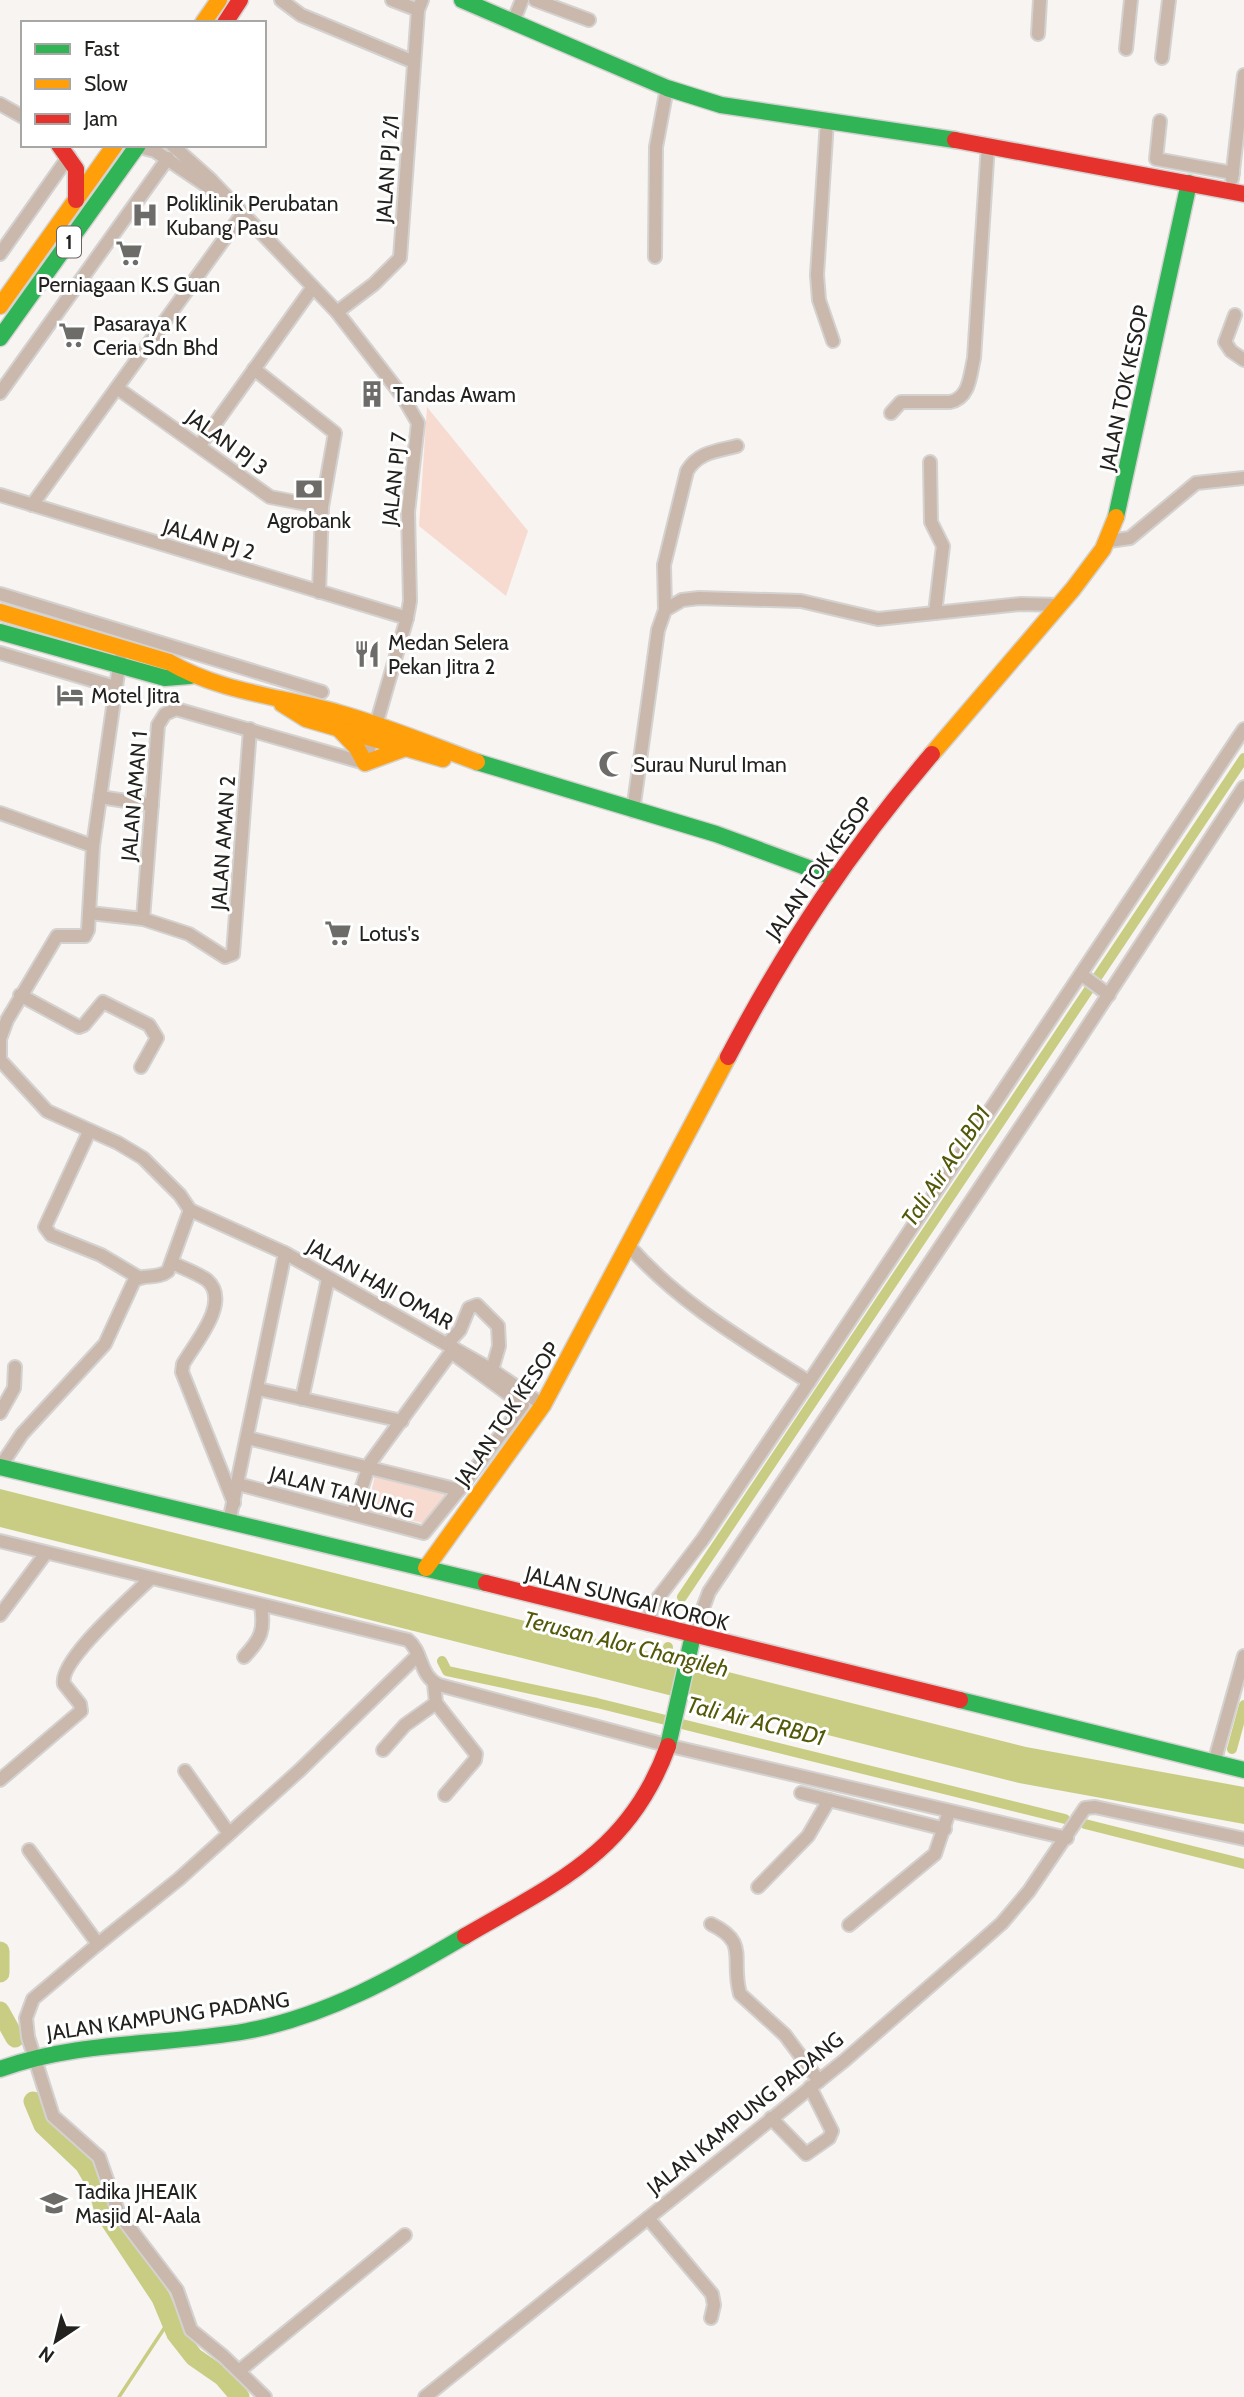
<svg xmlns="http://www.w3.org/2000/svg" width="1244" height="2397" viewBox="0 0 1244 2397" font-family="Cabin,sans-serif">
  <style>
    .green { fill: #f7dbd1 }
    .water { fill: #c8cd83 }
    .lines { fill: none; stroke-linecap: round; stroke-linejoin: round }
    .stream { stroke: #c8cd83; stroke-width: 3.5 }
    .canal { stroke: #c8cd83; stroke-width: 10 }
    .river { stroke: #c8cd83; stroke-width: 19 }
    .street-casing { stroke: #d4d2d0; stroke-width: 16 }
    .fast-casing { stroke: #d4d2d0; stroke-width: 19 }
    .slow-casing { stroke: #d4d2d0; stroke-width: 19 }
    .jam-casing { stroke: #d4d2d0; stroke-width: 19 }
    .street { stroke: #c9b8ab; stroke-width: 12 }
    .fast { stroke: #30b455; stroke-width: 16 }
    .slow { stroke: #ff9f0a; stroke-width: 16 }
    .jam { stroke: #e5322d; stroke-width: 16 }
    .labels { text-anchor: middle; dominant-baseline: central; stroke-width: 6; stroke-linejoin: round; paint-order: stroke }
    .shield { fill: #fff; stroke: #656462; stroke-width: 2 }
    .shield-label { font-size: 19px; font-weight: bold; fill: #23221f }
    .street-label { font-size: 21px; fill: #23221f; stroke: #fff }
    .poi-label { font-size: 21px; fill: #23221f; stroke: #fff; text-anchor: start }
    .water-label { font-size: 23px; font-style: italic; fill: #545909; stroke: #fff }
  </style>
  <rect width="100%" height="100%" fill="#f7f4f1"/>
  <g class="green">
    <polygon points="427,407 528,531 506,596 419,526"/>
    <polygon points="375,1475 455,1492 427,1524 367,1511"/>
  </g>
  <polygon class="water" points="0,1489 1026,1747 1244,1787 1244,1824 1019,1783 0,1527"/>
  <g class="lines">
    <polyline class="stream" points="119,2397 171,2318"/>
    <g class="canal">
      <polyline points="682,1597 1244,758"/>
      <polyline points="442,1661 447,1671 597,1703 1065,1819"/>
      <polyline points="663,1668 668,1647"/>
      <polyline points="1232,1749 1244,1705"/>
      <polyline points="1085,1824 1244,1864"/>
    </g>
    <g class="river">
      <polyline points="0,1951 0,1973"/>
      <polyline points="0,2011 15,2038"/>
      <polyline points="33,2101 43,2125 84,2164 98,2188 104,2212 161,2298 176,2334 194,2357 223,2377 240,2397"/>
    </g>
    <defs>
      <g id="street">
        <polyline points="281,0 301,15 414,62"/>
        <polyline points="392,0 418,10"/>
        <polyline points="535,0 589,20"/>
        <polyline points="513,22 522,0"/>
        <polyline points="1038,34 1040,0"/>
        <polyline points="1126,49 1131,0"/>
        <polyline points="1162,58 1169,0"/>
        <polyline points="0,104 23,117"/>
        <polyline points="827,121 817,275 819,300 833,341"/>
        <polyline points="1160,121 1156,159 1233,173"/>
        <polyline points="132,145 155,151 210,188"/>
        <polyline points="1232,179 1244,75"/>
        <polyline points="0,254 69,156"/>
        <polyline points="655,257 656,147 667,88"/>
        <polyline points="337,312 374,284 400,258 418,10 422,0"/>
        <polyline points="1235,315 1225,342 1231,351 1244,360"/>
        <polyline points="254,369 335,433 322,507 319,592"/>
        <polyline points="117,388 270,497 322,507"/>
        <polyline points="0,393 168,158"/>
        <path d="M891,413L901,402H950C970,398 970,375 974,358L988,145"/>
        <polyline points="200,445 313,287"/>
        <polyline points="930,462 931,522 943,546 935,613"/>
        <polyline points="0,495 407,618"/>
        <polyline points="32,505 243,213"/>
        <polyline points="1109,541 1130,538 1196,483 1244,478"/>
        <polyline points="0,594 322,692"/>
        <path d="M665,610L664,565L687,471C698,452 717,451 737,446"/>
        <polyline points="0,653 115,687"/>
        <polyline points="100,797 152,805"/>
        <polyline points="633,811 658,630 665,610 682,600 699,598 801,601 878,619 1021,604 1059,605"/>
        <polyline points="0,813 93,846"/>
        <polyline points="90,913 143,919 158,725 165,714 176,709 365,763 407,618 410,601 408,512 418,423 403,397 337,312 210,179 172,145"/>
        <polyline points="143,919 189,934 225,957 233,954 250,729"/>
        <polyline points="1082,975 1109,995"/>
        <polyline points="20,995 79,1027 84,1025 103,1002 149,1025 157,1038 141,1067"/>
        <polyline points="0,1062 0,1039 7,1020 57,936 85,936 88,930 93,846 120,659"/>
        <polyline points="89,1132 45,1227 51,1235 101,1255 138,1277"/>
        <polyline points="190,1210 285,1253 492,1370 543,1405"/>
        <path d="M629,1246C680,1304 745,1341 809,1382"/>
        <path d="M172,1263C183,1268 197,1273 207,1280C232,1302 194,1344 183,1364L182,1372L234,1503"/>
        <polyline points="447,1344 460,1330 469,1308 477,1305 498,1326 499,1346 492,1370"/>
        <polyline points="258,1389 402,1421"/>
        <polyline points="302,1399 328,1279"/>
        <polyline points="0,1413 14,1388 15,1367"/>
        <polyline points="248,1438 459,1490 523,1405 451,1352"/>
        <path d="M0,1467L22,1434L105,1344L134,1281C143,1273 157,1280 168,1271L190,1210L180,1195L143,1158L118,1143L47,1111L1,1061"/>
        <polyline points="238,1484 424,1533 459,1490"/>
        <polyline points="353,1513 370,1463 454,1348"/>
        <polyline points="229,1522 285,1253"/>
        <path d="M0,1541L408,1640C423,1652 419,1676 439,1685L666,1745L1067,1838"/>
        <polyline points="0,1615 46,1553"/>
        <polyline points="649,1625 651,1609 658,1598 703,1539 809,1382 1244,729"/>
        <polyline points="693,1635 709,1592 1061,1067 1244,787"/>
        <path d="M244,1657C261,1639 265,1630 261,1606"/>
        <polyline points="434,1683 436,1703 476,1754 475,1760 445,1795"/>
        <polyline points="383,1750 405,1725 436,1703"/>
        <polyline points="1214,1763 1244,1656"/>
        <polyline points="185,1771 228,1832"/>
        <path d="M0,1780L81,1711L80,1704L64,1684C58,1661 133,1596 151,1578"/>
        <polyline points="801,1793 945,1829"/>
        <polyline points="29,1850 98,1944 179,1879 300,1770 418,1655"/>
        <polyline points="758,1887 808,1836 829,1800"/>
        <path d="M711,1924C750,1943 730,1958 740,1994L785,2035L819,2081"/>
        <polyline points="849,1925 935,1854 949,1812"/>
        <polyline points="98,1944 33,1999 26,2018 28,2037 53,2116 99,2157 119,2214 177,2290 191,2330 223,2356 265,2397"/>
        <polyline points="771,2118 806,2154 829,2138 832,2131 810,2087"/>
        <polyline points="648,2218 712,2294 714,2305 711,2318"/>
        <polyline points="239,2371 405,2235"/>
        <polyline points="425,2397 845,2060 976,1946 1002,1923 1029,1891 1085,1808 1095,1807 1244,1839"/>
      </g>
      <g id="fast">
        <polyline points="462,0 667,88 721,105 955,140"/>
        <polyline points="0,338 138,145"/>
        <polyline points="1116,517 1189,183"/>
        <polyline points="0,632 165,678 190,676"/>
        <polyline points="477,762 716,834 833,877"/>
        <polyline points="0,1467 486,1583"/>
        <polyline points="960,1700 1244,1770"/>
        <polyline points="668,1746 693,1635"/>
        <path d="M0,2069C80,2040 164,2046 247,2031C326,2016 396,1977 465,1936"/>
      </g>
      <g id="slow">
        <polyline points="203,23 219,0"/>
        <polyline points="0,306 115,145"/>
        <path d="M0,612L169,662C222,693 281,696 339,713C386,726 431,745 477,762"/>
        <polyline points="282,704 306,719 443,759"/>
        <polyline points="340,730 357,748 365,763 403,749"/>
        <polyline points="932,754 1073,589 1103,549 1116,517"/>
        <polyline points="426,1568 543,1405 728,1057"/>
      </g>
      <g id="jam">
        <polyline points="225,23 240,0"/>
        <polyline points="955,140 1244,194"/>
        <polyline points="59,145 76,169 76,200"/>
        <path d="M728,1057C787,945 850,850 932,754"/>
        <polyline points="486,1583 960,1700"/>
        <path d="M465,1936C556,1883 630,1852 668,1746"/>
      </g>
    </defs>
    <use href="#street" class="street-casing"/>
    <use href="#fast" class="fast-casing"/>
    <use href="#slow" class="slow-casing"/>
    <use href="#jam" class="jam-casing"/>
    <use href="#street" class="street"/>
    <use href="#fast" class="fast"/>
    <use href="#slow" class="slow"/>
    <use href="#jam" class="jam"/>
  </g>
  <defs>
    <symbol id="hospital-bare" viewBox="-9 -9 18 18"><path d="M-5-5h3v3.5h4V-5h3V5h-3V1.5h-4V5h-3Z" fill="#6d6c68" stroke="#fff" stroke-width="2.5" paint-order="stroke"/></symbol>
    <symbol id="supermarket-bare" viewBox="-9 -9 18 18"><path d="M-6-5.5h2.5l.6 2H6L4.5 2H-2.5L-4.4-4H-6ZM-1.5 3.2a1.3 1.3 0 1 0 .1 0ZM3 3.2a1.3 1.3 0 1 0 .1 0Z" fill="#6d6c68" stroke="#fff" stroke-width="2.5" paint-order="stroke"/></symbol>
    <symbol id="building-bare" viewBox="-9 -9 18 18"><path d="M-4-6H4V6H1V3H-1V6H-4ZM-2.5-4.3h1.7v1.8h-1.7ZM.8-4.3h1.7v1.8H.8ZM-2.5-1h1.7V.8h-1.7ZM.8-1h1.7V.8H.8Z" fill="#6d6c68" stroke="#fff" stroke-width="2.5" paint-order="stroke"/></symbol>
    <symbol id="bank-bare" viewBox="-9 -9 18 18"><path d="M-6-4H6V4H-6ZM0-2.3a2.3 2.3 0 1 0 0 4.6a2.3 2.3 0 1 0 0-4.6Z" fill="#6d6c68" stroke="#fff" stroke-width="2.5" paint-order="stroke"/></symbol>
    <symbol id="restaurant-bare" viewBox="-9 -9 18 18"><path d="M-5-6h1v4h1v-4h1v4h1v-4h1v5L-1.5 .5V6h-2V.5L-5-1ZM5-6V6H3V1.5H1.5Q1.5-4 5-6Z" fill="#6d6c68" stroke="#fff" stroke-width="2.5" paint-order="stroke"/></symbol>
    <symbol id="hotel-bare" viewBox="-9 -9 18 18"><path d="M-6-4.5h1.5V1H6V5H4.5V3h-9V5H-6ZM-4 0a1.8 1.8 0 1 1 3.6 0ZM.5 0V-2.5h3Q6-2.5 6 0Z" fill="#6d6c68" stroke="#fff" stroke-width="2.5" paint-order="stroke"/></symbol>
    <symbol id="mosque-bare" viewBox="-9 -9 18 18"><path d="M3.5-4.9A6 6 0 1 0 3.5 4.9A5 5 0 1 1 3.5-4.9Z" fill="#6d6c68" stroke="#fff" stroke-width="2.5" paint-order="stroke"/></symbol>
    <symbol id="school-bare" viewBox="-9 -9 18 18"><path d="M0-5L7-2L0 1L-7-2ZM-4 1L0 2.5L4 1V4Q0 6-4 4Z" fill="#6d6c68" stroke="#fff" stroke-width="2.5" paint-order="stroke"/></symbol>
  </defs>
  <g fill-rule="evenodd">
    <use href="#hospital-bare" x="126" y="196" width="38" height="38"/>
    <use href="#supermarket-bare" x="110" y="234" width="38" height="38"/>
    <use href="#supermarket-bare" x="53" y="316" width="38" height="38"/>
    <use href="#building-bare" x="353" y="375" width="38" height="38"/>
    <use href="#bank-bare" x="290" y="470" width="38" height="38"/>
    <use href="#restaurant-bare" x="348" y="635" width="38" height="38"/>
    <use href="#hotel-bare" x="51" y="676" width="38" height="38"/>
    <use href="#mosque-bare" x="593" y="745" width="38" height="38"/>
    <use href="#supermarket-bare" x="319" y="914" width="38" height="38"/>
    <use href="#school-bare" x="35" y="2184" width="38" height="38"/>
  </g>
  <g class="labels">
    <rect class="shield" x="57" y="226.5" width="24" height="31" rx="5"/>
    <g class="shield-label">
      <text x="69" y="242">1</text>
    </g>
    <g class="street-label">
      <text transform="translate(387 169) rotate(-86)">JALAN PJ 2/1</text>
      <text transform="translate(1124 388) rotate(-78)">JALAN TOK KESOP</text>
      <text transform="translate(227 442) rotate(36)">JALAN PJ 3</text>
      <text transform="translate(394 479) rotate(-84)">JALAN PJ 7</text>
      <text transform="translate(209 539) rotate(17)">JALAN PJ 2</text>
      <text transform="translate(134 796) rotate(-85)">JALAN AMAN 1</text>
      <text transform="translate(223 843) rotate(-86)">JALAN AMAN 2</text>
      <text transform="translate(819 868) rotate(-55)">JALAN TOK KESOP</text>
      <text transform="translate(380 1284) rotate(29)">JALAN HAJI OMAR</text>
      <text transform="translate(507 1414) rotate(-56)">JALAN TOK KESOP</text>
      <text transform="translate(342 1492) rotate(15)">JALAN TANJUNG</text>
      <text transform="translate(627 1598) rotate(14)">JALAN SUNGAI KOROK</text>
      <text transform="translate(168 2016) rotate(-8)">JALAN KAMPUNG PADANG</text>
      <text transform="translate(745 2113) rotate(-39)">JALAN KAMPUNG PADANG</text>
    </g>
    <g class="poi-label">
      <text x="166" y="203">Poliklinik Perubatan<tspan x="166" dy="24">Kubang Pasu</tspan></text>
      <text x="129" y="284" text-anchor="middle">Perniagaan K.S Guan</text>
      <text x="93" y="323">Pasaraya K<tspan x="93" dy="24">Ceria Sdn Bhd</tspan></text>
      <text x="393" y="394">Tandas Awam</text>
      <text x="309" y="520" text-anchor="middle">Agrobank</text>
      <text x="388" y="642">Medan Selera<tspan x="388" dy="24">Pekan Jitra 2</tspan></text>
      <text x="91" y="695">Motel Jitra</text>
      <text x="633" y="764">Surau Nurul Iman</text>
      <text x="359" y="933">Lotus's</text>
      <text x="75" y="2191">Tadika JHEAIK<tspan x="75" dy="24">Masjid Al-Aala</tspan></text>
    </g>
    <g class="water-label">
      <text transform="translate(946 1166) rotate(-56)">Tali Air ACLBD1</text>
      <text transform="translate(626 1644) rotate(14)">Terusan Alor Changileh</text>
      <text transform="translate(756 1721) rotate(14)">Tali Air ACRBD1</text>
    </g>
  </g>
  <rect x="21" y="21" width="245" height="126" fill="#ffffff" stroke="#a7a7a5" stroke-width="2"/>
  <rect x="35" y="44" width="35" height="10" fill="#30b455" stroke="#a7a7a5" stroke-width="2"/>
  <text x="84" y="56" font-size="21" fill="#23221f">Fast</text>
  <rect x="35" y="79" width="35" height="10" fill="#ff9f0a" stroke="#a7a7a5" stroke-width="2"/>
  <text x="84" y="91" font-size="21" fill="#23221f">Slow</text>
  <rect x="35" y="114" width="35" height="10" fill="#e5322d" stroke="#a7a7a5" stroke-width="2"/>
  <text x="84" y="126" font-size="21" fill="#23221f">Jam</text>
  <g transform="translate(56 2341) rotate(215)" stroke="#ffffff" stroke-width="5" paint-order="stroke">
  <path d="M0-5L12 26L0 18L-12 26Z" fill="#23221f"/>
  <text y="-10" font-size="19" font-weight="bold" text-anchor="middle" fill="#23221f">N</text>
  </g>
</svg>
